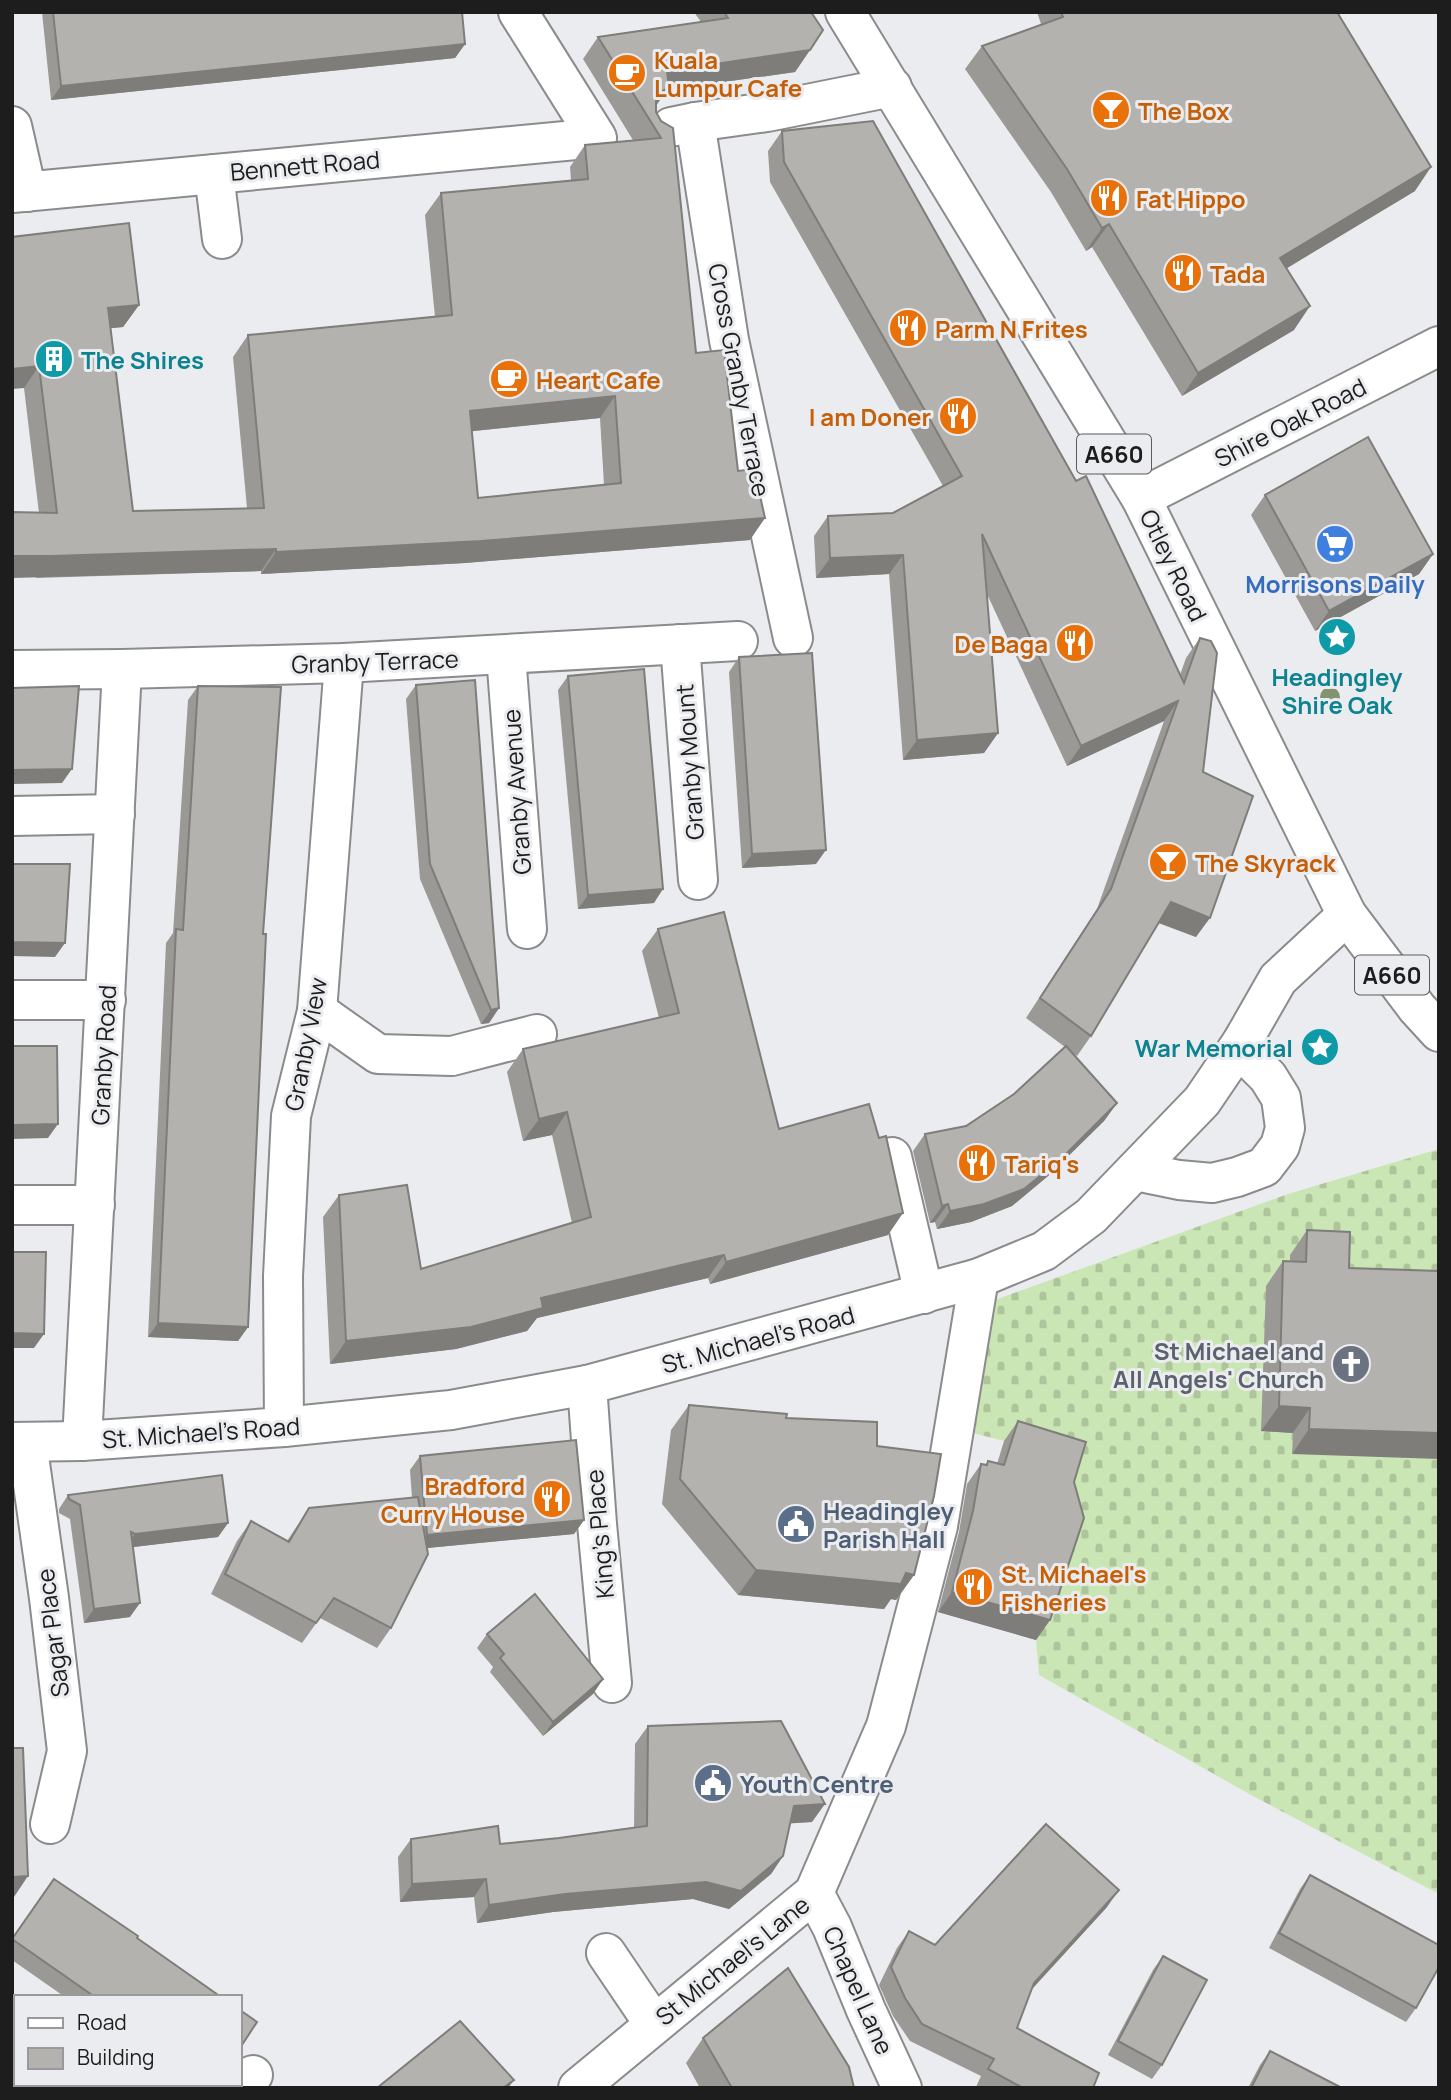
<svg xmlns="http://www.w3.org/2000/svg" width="1451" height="2100" viewBox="0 0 1451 2100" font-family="Manrope,sans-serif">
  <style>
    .cemetery { fill: url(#cemetery-stones) }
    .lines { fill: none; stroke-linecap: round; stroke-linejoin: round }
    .minor-casing { stroke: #8b8b8e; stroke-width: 42 }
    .highway-casing { stroke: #8b8b8e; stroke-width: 42 }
    .minor { stroke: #fff; stroke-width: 38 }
    .highway { stroke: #fff; stroke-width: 38 }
    .tree { fill: #82946d }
    .wall { fill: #9b9996; fill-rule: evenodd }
    .shaded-wall { fill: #7e7d7a }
    .building { fill: #b4b2af; stroke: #7e7d7a; stroke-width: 2; fill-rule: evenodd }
    .labels { text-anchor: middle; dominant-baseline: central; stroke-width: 6; stroke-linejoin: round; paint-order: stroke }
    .shield { fill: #ebecef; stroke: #5b5b5d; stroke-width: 2 }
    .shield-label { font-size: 23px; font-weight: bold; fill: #1d1d1e }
    .food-label { font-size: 24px; font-weight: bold; fill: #c56008; stroke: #ebecef; text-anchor: start }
    .street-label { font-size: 24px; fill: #1d1d1e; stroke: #ebecef }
    .culture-label { font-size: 24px; font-weight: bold; fill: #0d838f; stroke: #ebecef; text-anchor: start }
    .shop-label { font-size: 24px; font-weight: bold; fill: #366cbe; stroke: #ebecef }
    .worship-label { font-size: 24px; font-weight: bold; fill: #5b616d; stroke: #ebecef; text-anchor: end }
    .service-label { font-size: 24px; font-weight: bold; fill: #4e5e75; stroke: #ebecef; text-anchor: start }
  </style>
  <defs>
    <pattern id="cemetery-stones" width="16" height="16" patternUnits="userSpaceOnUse" patternTransform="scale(1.75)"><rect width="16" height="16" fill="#cbe6b5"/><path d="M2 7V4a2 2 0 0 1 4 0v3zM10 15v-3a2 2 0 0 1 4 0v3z" fill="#aec59b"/></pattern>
  </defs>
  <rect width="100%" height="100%" fill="#ebecef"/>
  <polygon class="cemetery" points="1439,1149 1439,1894 1251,1795 1039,1675 1036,1640 1070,1538 1004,1441 969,1432 992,1301 1288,1194"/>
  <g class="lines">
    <defs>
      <g id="minor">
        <polyline points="695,122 729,340 793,638"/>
        <polyline points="12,126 27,192"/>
        <polyline points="671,127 695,122 767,112 892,87"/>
        <polyline points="214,174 222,239"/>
        <polyline points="12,193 597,138 518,12"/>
        <polyline points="1141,498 1439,346"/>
        <polyline points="680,644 698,880"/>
        <polyline points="506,655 527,929"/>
        <polyline points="12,670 122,669 344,663 738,641"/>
        <polyline points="12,816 115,814"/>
        <polyline points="12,1000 106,1000"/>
        <polyline points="317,1011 378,1054 452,1056 537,1034"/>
        <polyline points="892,1157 924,1294"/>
        <polyline points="1135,1171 1179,1180 1212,1183 1237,1177 1264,1167 1280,1146 1285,1128 1281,1098 1268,1077 1253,1062 1242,1042"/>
        <polyline points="12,1205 95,1205"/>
        <polyline points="587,1385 597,1524 612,1683"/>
        <polyline points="284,1427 283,1276 291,1116 317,1011 344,663"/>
        <polyline points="82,1441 122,669"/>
        <polyline points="12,1442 82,1441 284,1427 451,1410 587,1385 979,1278 1044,1251 1091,1216 1202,1101 1242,1042 1278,979 1347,915"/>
        <polyline points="27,1442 49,1598 67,1751 50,1824"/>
        <polyline points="814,1893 832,1927 866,2010 902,2088"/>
        <polyline points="606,1953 654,2024"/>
        <polyline points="243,2088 253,2075"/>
        <polyline points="578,2088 814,1893 886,1726 938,1526 979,1278"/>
      </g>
      <polyline id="highway" points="845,12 1141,498 1347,915 1417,1008 1439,1032"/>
    </defs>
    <use href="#minor" class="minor-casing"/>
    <use href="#highway" class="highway-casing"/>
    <use href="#minor" class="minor"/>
    <use href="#highway" class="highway"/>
  </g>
  <circle class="tree" cx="1330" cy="697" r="10"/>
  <g class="wall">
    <polygon points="42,12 462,12 465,44 455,58 51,100"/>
    <path d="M694,12H811L810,50L795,72L667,90L656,105V112L696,353L738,471L750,540L465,563L261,574V571L36,578L39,513L24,388L12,237L139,305L123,327L111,328L133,511L247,508L233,357L248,335L435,317L425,215L441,193L571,180L570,167L585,145L633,140L583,59L598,37L701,22ZM600,418L604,485L478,498L472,431Z"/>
    <polygon points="1037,12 1337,12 1415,191 1286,268 1294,330 1182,396 1092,247 1086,251 1051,192 965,69 982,46 1041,24"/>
    <polygon points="782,131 1180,675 1186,658 1200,638 1203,772 1196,937 1158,923 1091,1036 1077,1056 1069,1050 1117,1103 1104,1121 1048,1176 1012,1206 971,1222 937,1229 935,1222 930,1223 913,1151 925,1134 966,1126 1014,1094 1065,1047 1026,1018 1097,909 1164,721 1067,766 987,594 998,733 984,753 903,760 889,574 816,578 814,536 828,516 893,513 943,486 770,182 768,151"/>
    <polygon points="1265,495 1433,554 1419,574 1315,631 1251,515"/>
    <polygon points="739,657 816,864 742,868 729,672"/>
    <polygon points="568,676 654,903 578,909 558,690"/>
    <polygon points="416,685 499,1008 489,1023 481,1024 420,879 406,699"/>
    <polygon points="198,686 263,934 248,1327 238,1341 148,1337 166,943 173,933 188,700"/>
    <polygon points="658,929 779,1129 888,1235 710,1284 708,1278 537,1318 527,1331 456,1349 330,1364 323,1217 339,1195 421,1269 572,1223 552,1135 523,1141 507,1072 523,1049 659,1018 642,951"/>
    <polygon points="1307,1230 1349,1268 1439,1271 1292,1454 1293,1433 1261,1431 1266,1286 1283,1261 1290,1261 1290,1255"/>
    <polygon points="689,1405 877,1446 914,1575 896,1600 891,1599 884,1609 738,1595 662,1504 671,1430"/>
    <polygon points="1018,1421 1074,1482 1050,1620 1036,1640 938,1612 959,1532 967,1484 981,1464 986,1465 988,1461 997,1464 1004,1441"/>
    <polygon points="420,1456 584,1520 574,1534 427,1548 391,1628 377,1648 320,1618 302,1643 211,1594 237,1541 251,1521 287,1541 309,1508 412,1498 410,1470"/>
    <polygon points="68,1495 228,1523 218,1537 133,1547 130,1617 84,1623 70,1519 59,1513 59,1509"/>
    <polygon points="487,1634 603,1679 593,1694 543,1736 490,1672 493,1667 477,1648"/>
    <polygon points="648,1726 812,1822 790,1823 783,1856 771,1874 729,1909 693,1899 553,1912 477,1923 474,1897 400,1902 398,1857 411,1839 500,1844 559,1838 634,1827 635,1744"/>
    <polygon points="1310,1875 1416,2008 1406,2022 1269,1948 1300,1889"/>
    <polygon points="1107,1907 1031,1990 1017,2028 1093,2088 978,2088 976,2087 981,2076 910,2041 893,2016 879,1985 897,1948 909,1931 935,1945"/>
    <polygon points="137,1938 221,1997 65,1997 12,1960 12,1940"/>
    <polygon points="1163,1956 1162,2065 1152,2079 1108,2055 1153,1970"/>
    <polygon points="703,2038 854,2088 700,2088 686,2063"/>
    <polygon points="1270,2051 1342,2088 1248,2088 1260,2065"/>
    <polygon points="191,2084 214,2084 211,2088 196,2088"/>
  </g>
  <g class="shaded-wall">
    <polygon points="465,44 455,58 51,100 61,86"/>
    <polygon points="810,50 795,72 667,90 653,110 667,71"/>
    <polygon points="1431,167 1415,191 1264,282 1280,258"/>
    <polygon points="1109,224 1092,247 1086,251 1102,228"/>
    <polygon points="139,305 123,327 93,330 108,308"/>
    <polygon points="1310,306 1294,330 1182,396 1198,373"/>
    <polygon points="39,366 24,388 12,389 12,369"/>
    <polygon points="615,396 600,418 455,433 470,411"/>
    <polygon points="765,518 750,540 465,563 261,574 276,552"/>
    <polygon points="276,549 261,571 12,578 12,556"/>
    <polygon points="1433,554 1419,574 1315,631 1329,611"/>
    <polygon points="903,555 889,574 816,578 830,558"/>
    <polygon points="1178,701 1164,721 1067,766 1081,746"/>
    <polygon points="998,733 984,753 903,760 917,740"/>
    <polygon points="72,769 62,783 12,784 12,770"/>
    <polygon points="826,850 816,864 742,868 752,854"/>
    <polygon points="663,889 654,903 578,909 588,895"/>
    <polygon points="1171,902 1210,918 1196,937 1157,922"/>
    <polygon points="12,942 65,943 55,957 12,956"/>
    <polygon points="499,1008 489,1023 481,1024 491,1010"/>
    <polygon points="1117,1103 1104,1121 1048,1176 1012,1206 971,1222 937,1229 950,1211"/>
    <polygon points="567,1112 552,1135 523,1141 539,1119"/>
    <polygon points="58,1124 48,1138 12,1139 12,1125"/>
    <polygon points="948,1204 935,1222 930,1223 942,1206"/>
    <polygon points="903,1213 888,1235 710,1284 726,1262"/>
    <polygon points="724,1255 708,1278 537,1318 527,1331 456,1349 330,1364 346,1341 541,1298"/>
    <polygon points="158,1323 248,1327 238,1341 148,1337"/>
    <polygon points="12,1333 44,1334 34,1348 12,1348"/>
    <polygon points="1279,1406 1310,1408 1293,1433 1261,1431"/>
    <polygon points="1309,1429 1439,1433 1439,1459 1292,1454"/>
    <polygon points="584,1520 574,1534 417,1549 427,1535"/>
    <polygon points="228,1523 218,1537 125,1548 135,1534"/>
    <polygon points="756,1570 906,1573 914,1575 896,1600 891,1599 884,1609 738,1595"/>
    <polygon points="952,1592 1050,1620 1036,1640 938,1612"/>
    <polygon points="140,1603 130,1617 84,1623 94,1609"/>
    <polygon points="603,1679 593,1694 543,1736 553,1722"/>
    <polygon points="825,1804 812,1822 781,1824 794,1806"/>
    <polygon points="783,1856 771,1874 729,1909 693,1899 553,1912 477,1923 489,1905"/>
    <polygon points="28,1876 12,1900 12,1877"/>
    <polygon points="486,1879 474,1897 400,1902 412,1884"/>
    <polygon points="1119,1890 1107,1907 1022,2000 1034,1983"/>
    <polygon points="514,2080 508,2088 503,2088"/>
  </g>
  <g class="building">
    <polygon points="53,12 462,12 465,44 61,86"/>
    <path d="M724,12H811L823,30L810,50L667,71L669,88L662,91L656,101V112L661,121L673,128L696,353L724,350L738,471L754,469L765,518L481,541L276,552V549L51,556H12V512L57,513L39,366L12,369V237L129,223L139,305L108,308L133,511L264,508L248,335L452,315L441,193L588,179L585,145L661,138L598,37L728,18ZM615,396L621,483L478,498L470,411Z"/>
    <polygon points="1061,12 1337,12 1431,167 1280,258 1310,306 1198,373 1109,224 1102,228 1067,169 982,46 1063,17"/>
    <polygon points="873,121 1076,481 1086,476 1184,683 1200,638 1211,641 1217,653 1203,772 1253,796 1210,918 1171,902 1091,1036 1040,998 1111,889 1178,701 1081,746 982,534 998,733 917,740 903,555 830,558 828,516 893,513 962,476 784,162 782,131"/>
    <polygon points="1368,437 1433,554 1329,611 1265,495"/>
    <polygon points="812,653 826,850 752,854 739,657"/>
    <polygon points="644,669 663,889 588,895 568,676"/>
    <polygon points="475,680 499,1008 491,1010 430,864 416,685"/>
    <polygon points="79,686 72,769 12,770 12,688"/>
    <polygon points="198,686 281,687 263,934 266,934 248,1327 158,1323 176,929 183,930"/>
    <polygon points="12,864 70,864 65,943 12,942"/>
    <polygon points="724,912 779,1129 869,1104 879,1138 886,1136 903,1213 726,1262 724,1255 541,1298 543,1308 471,1327 346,1341 339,1195 407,1185 421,1269 591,1217 567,1112 539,1119 523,1049 679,1013 658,929"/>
    <polygon points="12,1046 57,1046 58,1124 12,1125"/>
    <polygon points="1066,1046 1117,1103 1061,1159 1024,1189 984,1204 950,1211 948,1204 942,1206 925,1134 966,1126 1014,1094"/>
    <polygon points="1307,1230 1350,1232 1349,1268 1439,1271 1439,1433 1309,1429 1310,1408 1279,1406 1283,1261 1306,1262"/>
    <polygon points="12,1252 46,1252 44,1334 12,1333"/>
    <polygon points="689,1405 787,1414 786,1418 877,1422 877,1446 941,1454 934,1496 914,1575 906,1573 901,1584 756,1570 680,1479"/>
    <polygon points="1018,1421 1086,1442 1074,1482 1084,1518 1050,1620 952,1592 973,1511 981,1464 987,1465 988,1461 1004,1465"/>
    <polygon points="576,1440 584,1520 427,1535 420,1456"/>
    <polygon points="222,1475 228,1523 135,1534 131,1532 140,1603 94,1609 80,1505 69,1499 68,1495"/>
    <polygon points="418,1497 428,1554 391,1628 334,1598 316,1623 225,1574 251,1521 289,1542 309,1508"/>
    <polygon points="535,1594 603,1679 553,1722 500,1658 504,1654 487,1634"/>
    <polygon points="781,1721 825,1804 794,1806 783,1856 741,1891 706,1882 565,1894 489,1905 486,1879 412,1884 411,1839 498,1826 500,1844 559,1838 647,1826 648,1726"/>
    <polygon points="12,1748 23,1748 28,1876 12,1877"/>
    <polygon points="1046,1824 1119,1890 1034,1983 1017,2028 1099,2073 1093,2088 1023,2088 988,2069 994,2059 922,2024 905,1998 891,1967 909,1931 935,1945"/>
    <polygon points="1310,1875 1439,1945 1439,1967 1416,2008 1279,1933"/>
    <polygon points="54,1879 138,1936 137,1938 221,1997 95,1997 12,1939"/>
    <polygon points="1163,1956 1207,1980 1162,2065 1118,2041"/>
    <polygon points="788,1968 849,2067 854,2088 732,2088 703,2038"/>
    <polygon points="240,2010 257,2022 240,2048"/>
    <polygon points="460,2021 514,2080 503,2088 377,2088"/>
    <polygon points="1270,2051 1342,2088 1251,2088"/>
  </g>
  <defs>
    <symbol id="cafe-disc" viewBox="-11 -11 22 22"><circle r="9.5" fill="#e8710a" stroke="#ebecef"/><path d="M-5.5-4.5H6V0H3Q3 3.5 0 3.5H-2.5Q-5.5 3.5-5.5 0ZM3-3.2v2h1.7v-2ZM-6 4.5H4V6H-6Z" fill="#fff"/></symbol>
    <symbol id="bar-disc" viewBox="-11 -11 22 22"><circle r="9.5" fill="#e8710a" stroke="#ebecef"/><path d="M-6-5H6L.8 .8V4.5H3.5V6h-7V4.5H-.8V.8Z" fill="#fff"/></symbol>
    <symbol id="restaurant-disc" viewBox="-11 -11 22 22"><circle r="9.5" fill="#e8710a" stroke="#ebecef"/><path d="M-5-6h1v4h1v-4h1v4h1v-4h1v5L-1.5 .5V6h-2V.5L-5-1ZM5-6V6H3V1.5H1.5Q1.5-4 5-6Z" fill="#fff"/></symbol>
    <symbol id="building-disc" viewBox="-11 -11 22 22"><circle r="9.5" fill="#0f9aa8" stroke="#ebecef"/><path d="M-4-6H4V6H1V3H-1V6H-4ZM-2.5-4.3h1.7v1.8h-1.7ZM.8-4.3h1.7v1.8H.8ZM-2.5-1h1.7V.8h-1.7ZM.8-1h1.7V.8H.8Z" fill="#fff"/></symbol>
    <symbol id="supermarket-disc" viewBox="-11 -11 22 22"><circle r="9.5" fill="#3f7fe0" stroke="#ebecef"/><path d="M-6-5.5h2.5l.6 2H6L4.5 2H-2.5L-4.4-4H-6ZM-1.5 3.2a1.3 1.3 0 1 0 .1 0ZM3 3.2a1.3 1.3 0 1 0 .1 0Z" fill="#fff"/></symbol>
    <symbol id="sight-disc" viewBox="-11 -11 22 22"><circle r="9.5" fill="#0f9aa8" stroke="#ebecef"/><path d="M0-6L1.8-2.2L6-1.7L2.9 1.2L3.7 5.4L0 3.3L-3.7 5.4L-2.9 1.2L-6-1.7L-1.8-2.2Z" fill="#fff"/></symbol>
    <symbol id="church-disc" viewBox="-11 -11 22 22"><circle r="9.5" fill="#6b7280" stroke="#ebecef"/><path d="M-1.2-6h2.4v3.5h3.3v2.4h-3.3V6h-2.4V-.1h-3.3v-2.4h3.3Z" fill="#fff"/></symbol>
    <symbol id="civic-disc" viewBox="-11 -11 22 22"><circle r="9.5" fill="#5c6f8a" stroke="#ebecef"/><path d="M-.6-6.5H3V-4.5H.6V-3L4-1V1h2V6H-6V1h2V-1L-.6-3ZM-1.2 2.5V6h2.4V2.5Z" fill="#fff"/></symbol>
  </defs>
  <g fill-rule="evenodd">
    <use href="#cafe-disc" x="605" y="51" width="44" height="44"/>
    <use href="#bar-disc" x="1089" y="88" width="44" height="44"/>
    <use href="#restaurant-disc" x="1087" y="176" width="44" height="44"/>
    <use href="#restaurant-disc" x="1161" y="251" width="44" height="44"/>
    <use href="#restaurant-disc" x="886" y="306" width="44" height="44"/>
    <use href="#building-disc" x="32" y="337" width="44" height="44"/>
    <use href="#cafe-disc" x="487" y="357" width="44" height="44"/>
    <use href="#restaurant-disc" x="936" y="394" width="44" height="44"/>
    <use href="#supermarket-disc" x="1313" y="522" width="44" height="44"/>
    <use href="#sight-disc" x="1315" y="615" width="44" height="44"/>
    <use href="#restaurant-disc" x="1053" y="621" width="44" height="44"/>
    <use href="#bar-disc" x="1146" y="840" width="44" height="44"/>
    <use href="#sight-disc" x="1298" y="1025" width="44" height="44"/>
    <use href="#restaurant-disc" x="955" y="1141" width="44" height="44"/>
    <use href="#church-disc" x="1329" y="1342" width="44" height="44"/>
    <use href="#restaurant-disc" x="530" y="1477" width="44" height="44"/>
    <use href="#civic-disc" x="774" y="1502" width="44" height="44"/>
    <use href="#restaurant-disc" x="952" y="1565" width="44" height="44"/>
    <use href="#civic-disc" x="691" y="1761" width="44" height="44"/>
  </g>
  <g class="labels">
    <g class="shield">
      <rect x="1077" y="434.5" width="74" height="39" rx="5"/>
      <rect x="1355" y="955.5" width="74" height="39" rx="5"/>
    </g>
    <g class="shield-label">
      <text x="1114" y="454">A660</text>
      <text x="1392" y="975">A660</text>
    </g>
    <g class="food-label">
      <text x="654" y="59">Kuala<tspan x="654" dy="28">Lumpur Cafe</tspan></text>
      <text x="1138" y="110">The Box</text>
      <text x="1136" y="198">Fat Hippo</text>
      <text x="1210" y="273">Tada</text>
      <text x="935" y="328">Parm N Frites</text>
      <text x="536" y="379">Heart Cafe</text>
      <text x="931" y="416" text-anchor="end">I am Doner</text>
      <text x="1048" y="643" text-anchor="end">De Baga</text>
      <text x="1195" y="862">The Skyrack</text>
      <text x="1004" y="1163">Tariq's</text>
      <text x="525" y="1485" text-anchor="end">Bradford<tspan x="525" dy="28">Curry House</tspan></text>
      <text x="1001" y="1573">St. Michael's<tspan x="1001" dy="28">Fisheries</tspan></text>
    </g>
    <g class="street-label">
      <text transform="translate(305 165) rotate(-5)">Bennett Road</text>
      <text transform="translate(740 380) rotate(79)">Cross Granby Terrace</text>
      <text transform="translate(1290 422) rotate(-27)">Shire Oak Road</text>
      <text transform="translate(1174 565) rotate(64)">Otley Road</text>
      <text transform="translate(375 661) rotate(-2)">Granby Terrace</text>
      <text transform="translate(689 762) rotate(-94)">Granby Mount</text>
      <text transform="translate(516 792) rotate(-94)">Granby Avenue</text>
      <text transform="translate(305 1044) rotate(-79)">Granby View</text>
      <text transform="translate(103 1055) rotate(-87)">Granby Road</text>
      <text transform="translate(758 1339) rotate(-15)">St. Michael's Road</text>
      <text transform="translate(201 1432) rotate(-4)">St. Michael's Road</text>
      <text transform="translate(599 1534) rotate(-95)">King's Place</text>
      <text transform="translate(52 1633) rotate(-97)">Sagar Place</text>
      <text transform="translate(732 1960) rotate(-39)">St Michael's Lane</text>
      <text transform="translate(859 1990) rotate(66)">Chapel Lane</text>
    </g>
    <g class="culture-label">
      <text x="81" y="359">The Shires</text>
      <text x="1337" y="676" text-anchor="middle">Headingley<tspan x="1337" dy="28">Shire Oak</tspan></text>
      <text x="1293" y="1047" text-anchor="end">War Memorial</text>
    </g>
    <g class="shop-label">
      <text x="1335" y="583">Morrisons Daily</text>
    </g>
    <g class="worship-label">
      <text x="1324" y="1350">St Michael and<tspan x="1324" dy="28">All Angels' Church</tspan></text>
    </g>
    <g class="service-label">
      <text x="823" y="1510">Headingley<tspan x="823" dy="28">Parish Hall</tspan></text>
      <text x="740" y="1783">Youth Centre</text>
    </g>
  </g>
  <rect width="1451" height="2100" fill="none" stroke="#1d1d1e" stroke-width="28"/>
  <rect x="14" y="1995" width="228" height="91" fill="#ebecef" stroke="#99999b" stroke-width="2"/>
  <rect x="28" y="2018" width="35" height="10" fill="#ffffff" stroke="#99999b" stroke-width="2"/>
  <text x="77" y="2030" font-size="21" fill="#1d1d1e">Road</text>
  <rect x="28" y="2048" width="35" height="21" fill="#b4b2af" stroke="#99999b" stroke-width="2"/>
  <text x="77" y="2065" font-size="21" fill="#1d1d1e">Building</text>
</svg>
